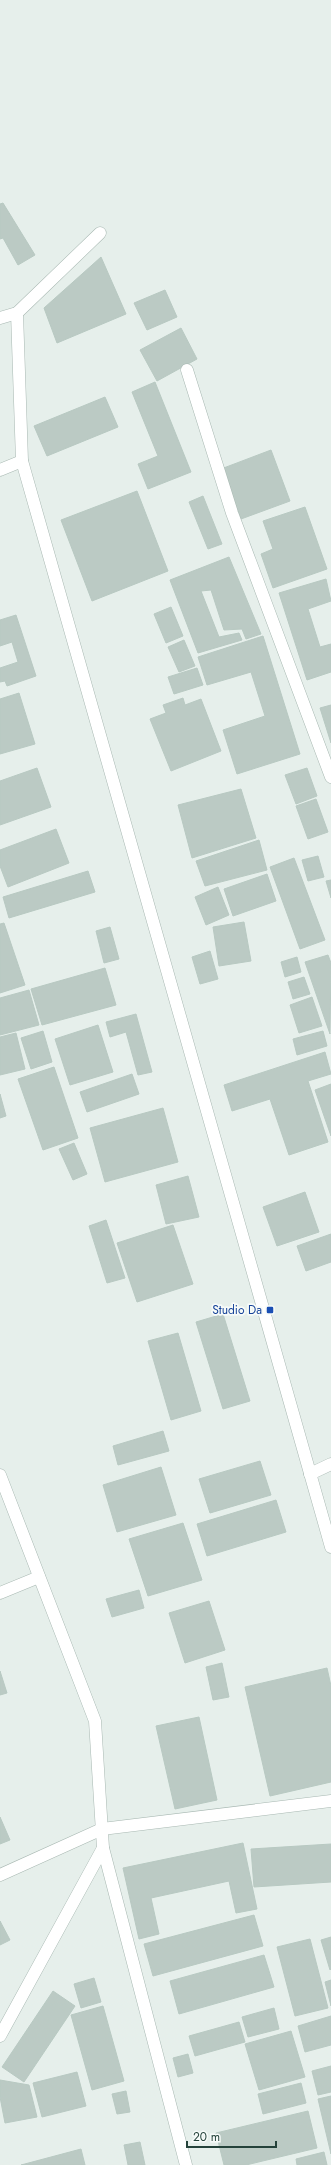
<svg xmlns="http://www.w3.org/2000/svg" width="331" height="2165" viewBox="0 0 331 2165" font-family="Jost,sans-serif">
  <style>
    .building { fill: #bbcac4; stroke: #b8c9c2 }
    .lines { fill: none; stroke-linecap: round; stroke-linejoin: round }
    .minor-casing { stroke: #a8b8b2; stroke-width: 13 }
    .minor { stroke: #fff; stroke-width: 12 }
    .transit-dot { fill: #1a4fb4; stroke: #f7fbf9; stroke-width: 1.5 }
    .labels { text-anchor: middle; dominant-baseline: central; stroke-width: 3.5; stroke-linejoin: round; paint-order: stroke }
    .transit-label { font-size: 12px; fill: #164399; stroke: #f7fbf9; text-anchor: end }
  </style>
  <rect width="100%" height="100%" fill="#e6efeb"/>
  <g class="building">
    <polygon points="3,203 35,255 18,265 3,238 0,239 0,204"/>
    <polygon points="101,257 126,314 57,343 44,308"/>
    <polygon points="165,290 177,317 147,330 134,303"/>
    <polygon points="181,328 197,359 157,381 140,350"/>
    <polygon points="155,382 191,472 148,489 138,464 158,456 132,392"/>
    <polygon points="105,397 118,427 47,456 34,426"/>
    <polygon points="271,450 290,501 241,519 221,469"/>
    <polygon points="137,491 168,571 92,601 61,520"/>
    <polygon points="203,496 222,544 208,549 189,502"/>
    <polygon points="305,507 327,569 273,588 261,554 273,549 263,521"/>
    <polygon points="229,557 261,634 246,639 242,629 224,630 211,590 201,591 219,637 239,633 242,640 198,653 170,580"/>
    <polygon points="326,579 331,601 308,609 320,647 331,644 331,672 307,680 279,593"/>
    <polygon points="171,607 183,636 166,643 154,614"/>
    <polygon points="16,615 36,676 7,686 5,681 0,682 0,668 18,662 12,642 0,646 0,620"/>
    <polygon points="263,636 300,754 237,774 223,730 265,716 251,672 207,685 198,657"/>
    <polygon points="184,640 195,666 179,672 168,647"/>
    <polygon points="197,668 203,685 174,694 168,677"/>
    <polygon points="19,693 35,744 0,754 0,699"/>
    <polygon points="183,698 185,705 201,699 221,751 171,771 150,719 166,713 163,705"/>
    <polygon points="331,705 331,743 320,708"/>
    <polygon points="37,768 51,807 0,825 0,781"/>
    <polygon points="307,768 317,796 296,804 285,775"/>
    <polygon points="241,789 256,838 192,858 178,805"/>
    <polygon points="316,799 328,832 308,839 296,806"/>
    <polygon points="56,829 69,863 8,887 0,866 0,850"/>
    <polygon points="259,840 267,870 205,886 196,861"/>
    <polygon points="318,856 324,877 308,881 302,860"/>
    <polygon points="294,858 325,940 300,949 270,867"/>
    <polygon points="88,871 95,892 9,918 3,897"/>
    <polygon points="267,874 276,901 233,916 224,889"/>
    <polygon points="331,880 331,898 326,881"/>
    <polygon points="218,887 229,915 206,925 195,897"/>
    <polygon points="244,922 251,961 219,966 213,927"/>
    <polygon points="4,923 25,985 0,993 0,924"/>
    <polygon points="110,927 119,959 104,963 96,931"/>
    <polygon points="210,951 218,979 200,984 192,957"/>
    <polygon points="328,955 331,963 330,1034 305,962"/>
    <polygon points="297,957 301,972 285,977 281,962"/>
    <polygon points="105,968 116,1005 42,1025 31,989"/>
    <polygon points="304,977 310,994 293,999 288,982"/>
    <polygon points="29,990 39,1025 0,1035 0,998"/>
    <polygon points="312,997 322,1026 299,1033 290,1005"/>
    <polygon points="136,1014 152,1072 138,1075 126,1032 110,1037 106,1022"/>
    <polygon points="98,1025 113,1072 70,1085 55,1039"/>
    <polygon points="43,1031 52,1062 31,1069 21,1038"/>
    <polygon points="323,1031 327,1046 297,1055 293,1039"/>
    <polygon points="16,1033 25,1069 0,1075 0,1037"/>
    <polygon points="325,1052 331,1074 308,1081 328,1142 289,1155 270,1099 232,1111 224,1085"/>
    <polygon points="54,1067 78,1138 43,1150 18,1079"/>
    <polygon points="132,1074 139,1094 87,1112 80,1092"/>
    <polygon points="331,1084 331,1136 315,1090"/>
    <polygon points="0,1094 6,1116 0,1118"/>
    <polygon points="163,1108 178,1162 105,1182 90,1128"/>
    <polygon points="74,1143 87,1174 73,1180 59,1149"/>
    <polygon points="188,1176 199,1217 166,1224 156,1185"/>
    <polygon points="305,1192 319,1232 277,1246 263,1207"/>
    <polygon points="106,1220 125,1278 107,1283 89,1226"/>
    <polygon points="173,1225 193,1284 137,1302 117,1243"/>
    <polygon points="331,1234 331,1262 306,1271 297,1246"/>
    <polygon points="223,1314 250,1401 223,1409 196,1322"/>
    <polygon points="178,1333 201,1411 171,1420 148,1341"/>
    <polygon points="163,1431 169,1451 118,1465 113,1446"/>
    <polygon points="260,1461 271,1495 210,1513 199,1479"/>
    <polygon points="161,1467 176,1515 117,1532 103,1485"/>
    <polygon points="276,1500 286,1532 207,1556 197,1524"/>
    <polygon points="183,1523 202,1580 148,1596 129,1539"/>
    <polygon points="139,1590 144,1608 112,1617 106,1599"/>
    <polygon points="209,1601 225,1650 185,1663 169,1613"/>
    <polygon points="222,1663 229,1697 213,1700 206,1667"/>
    <polygon points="327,1668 331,1686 331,1782 270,1796 245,1687"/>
    <polygon points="0,1671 7,1693 0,1695"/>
    <polygon points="199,1717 217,1800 175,1809 156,1726"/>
    <polygon points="0,1817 10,1840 0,1844"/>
    <polygon points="243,1843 257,1909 236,1913 229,1881 151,1898 159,1934 139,1939 123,1868"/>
    <polygon points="331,1844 331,1882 254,1887 251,1849"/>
    <polygon points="254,1915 263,1946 153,1976 144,1944"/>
    <polygon points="0,1921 10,1940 0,1945"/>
    <polygon points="331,1937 331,1969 330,1970 321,1940"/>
    <polygon points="310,1939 328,2008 295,2016 277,1947"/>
    <polygon points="264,1955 274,1987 179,2014 170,1981"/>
    <polygon points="94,1978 101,2002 81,2008 74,1984"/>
    <polygon points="331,1980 331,2006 325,1982"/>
    <polygon points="53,1991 75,2006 24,2082 2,2067"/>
    <polygon points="103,2006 124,2081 92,2090 71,2015"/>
    <polygon points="274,2008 279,2029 248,2037 242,2017"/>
    <polygon points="331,2016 331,2045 305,2052 298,2026"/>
    <polygon points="239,2022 245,2042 195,2056 189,2036"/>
    <polygon points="291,2031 305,2077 259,2090 245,2044"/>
    <polygon points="188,2054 193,2073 178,2077 173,2058"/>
    <polygon points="331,2066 331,2092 318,2095 312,2071"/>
    <polygon points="77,2072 86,2106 42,2117 33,2083"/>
    <polygon points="0,2080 29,2085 37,2117 5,2123 0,2097"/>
    <polygon points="301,2083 306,2103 263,2114 258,2094"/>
    <polygon points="126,2091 130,2112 117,2114 112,2094"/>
    <polygon points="331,2096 331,2154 318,2099"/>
    <polygon points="308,2111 317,2148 246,2165 224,2165 216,2133"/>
    <polygon points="140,2142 145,2165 128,2165 124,2145"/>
    <polygon points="81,2149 85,2165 21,2165"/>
    <polygon points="324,2152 327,2165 297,2165 296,2159"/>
  </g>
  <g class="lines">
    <defs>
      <g id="minor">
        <polyline points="17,313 22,461 331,1547"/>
        <polyline points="0,318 17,313 100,233"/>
        <polyline points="187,370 232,513 331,777"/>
        <polyline points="0,470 22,461"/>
        <polyline points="310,1474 331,1464"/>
        <polyline points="0,1475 95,1721 103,1848 186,2165"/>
        <polyline points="0,1593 39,1577"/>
        <polyline points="0,1875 102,1829 331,1801"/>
        <polyline points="0,2036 103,1848"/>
      </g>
    </defs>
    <use href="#minor" class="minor-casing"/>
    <use href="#minor" class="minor"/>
  </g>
  <rect class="transit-dot" x="266" y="1306" width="8" height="8" rx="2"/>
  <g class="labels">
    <g class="transit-label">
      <text x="262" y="1310">Studio Da</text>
    </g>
  </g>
  <path d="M187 2141v6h89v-6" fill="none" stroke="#24423a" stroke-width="2"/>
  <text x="193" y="2141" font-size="12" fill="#24423a" stroke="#f7fbf9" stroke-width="3" paint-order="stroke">20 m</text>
</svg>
